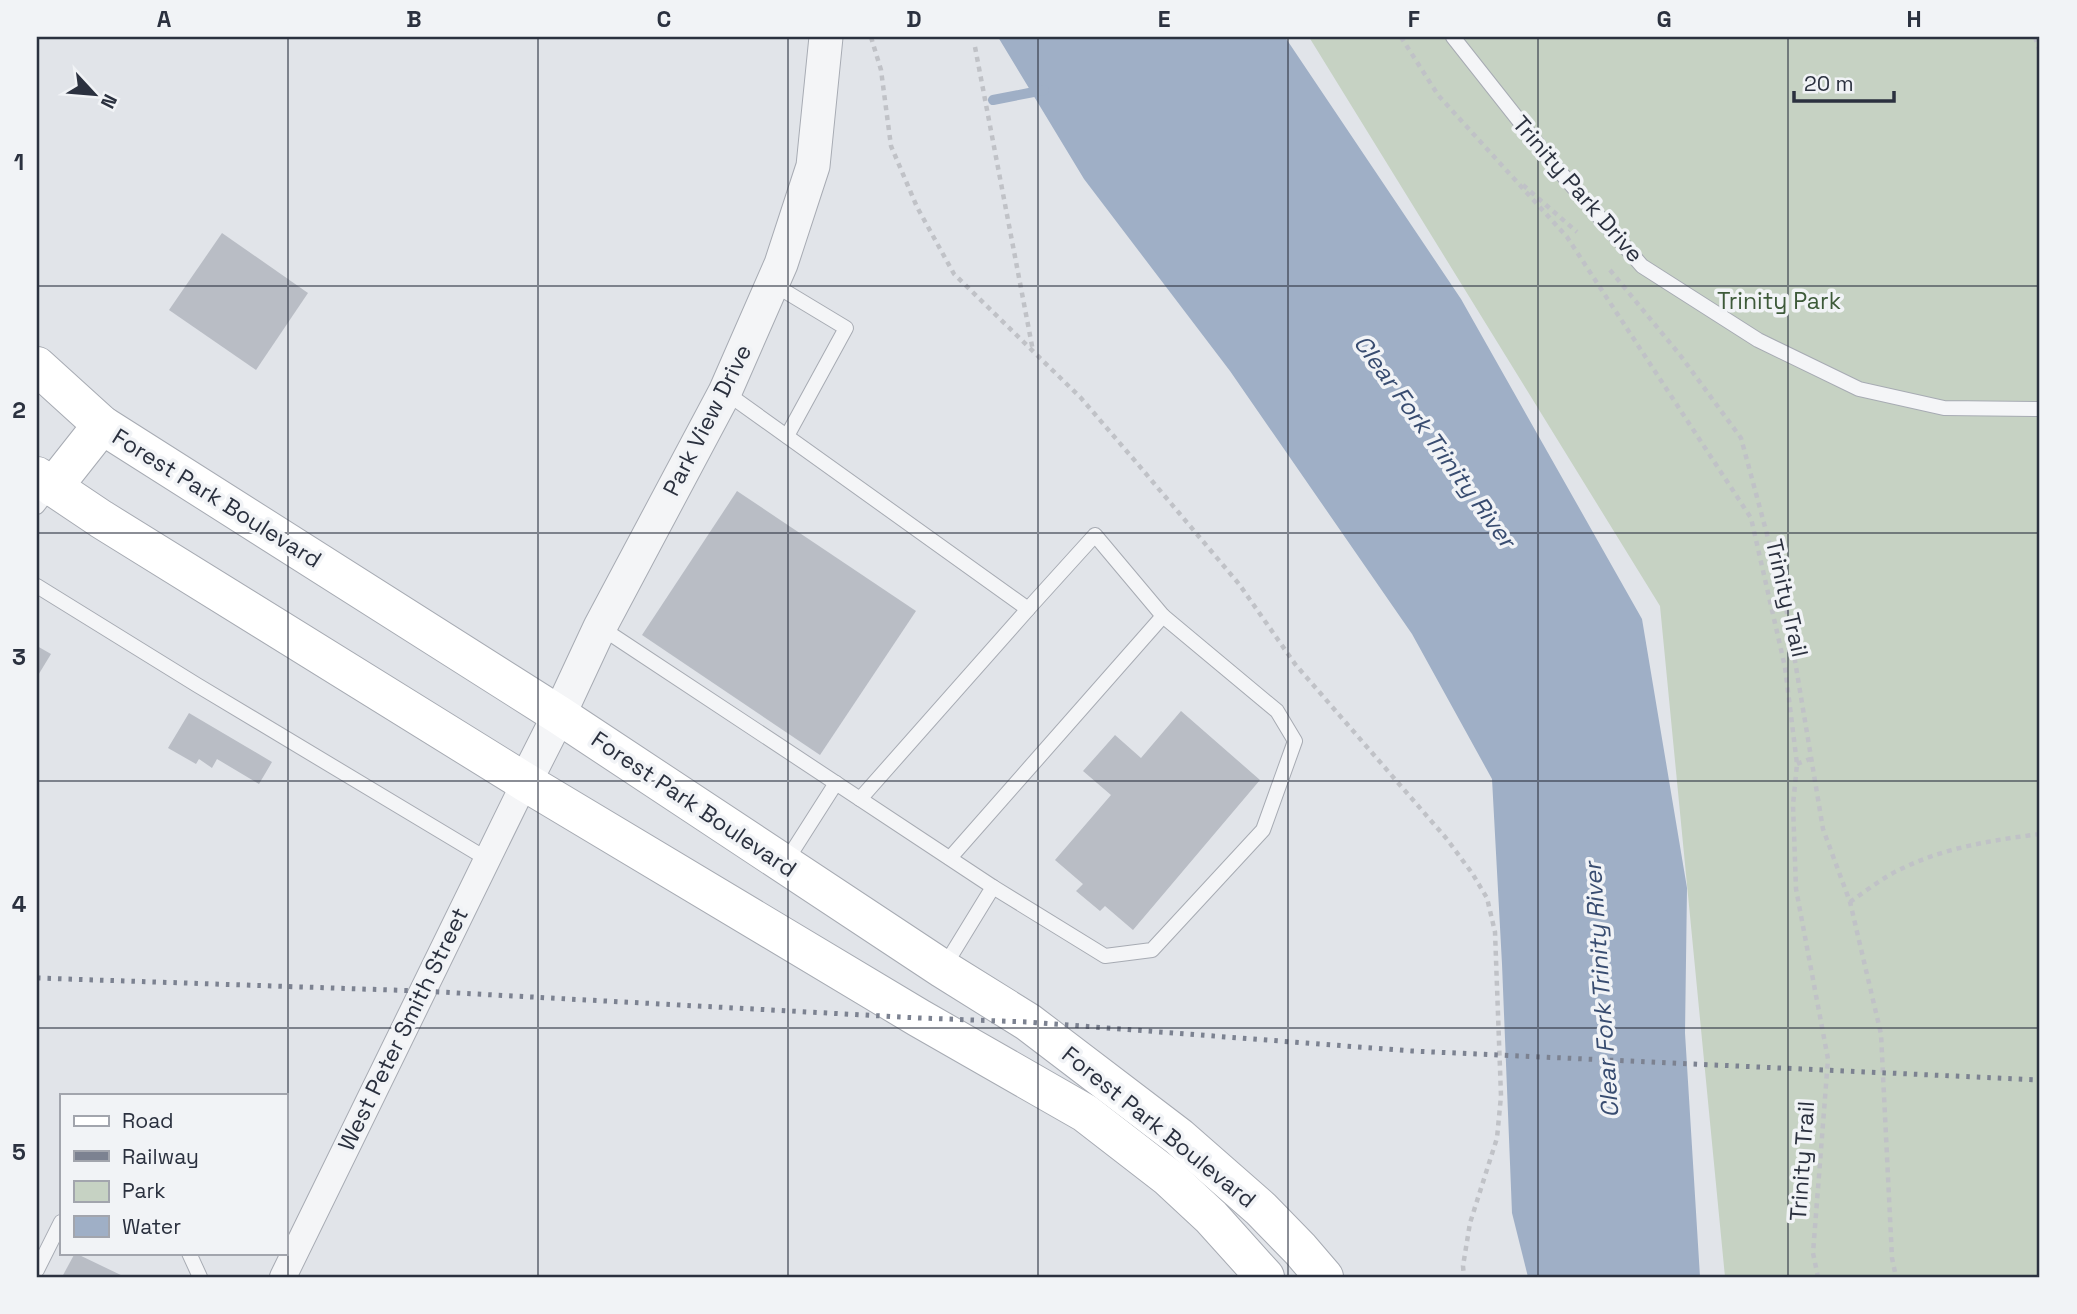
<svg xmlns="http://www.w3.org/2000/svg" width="2077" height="1314" viewBox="0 0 2077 1314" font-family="'Space Grotesk',sans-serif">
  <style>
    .green { fill: #c6d2c3 }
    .water { fill: #9fafc6 }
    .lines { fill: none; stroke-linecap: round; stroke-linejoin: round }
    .stream { stroke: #9fafc6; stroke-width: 10 }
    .building { fill: #b9bdc5 }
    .service-casing { stroke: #a7abb3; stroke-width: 16 }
    .minor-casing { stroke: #a7abb3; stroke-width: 28 }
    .tertiary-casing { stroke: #a7abb3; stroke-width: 35 }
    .secondary-casing { stroke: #a7abb3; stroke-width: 40 }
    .path { stroke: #c0c2c7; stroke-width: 4.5; stroke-dasharray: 5 5; stroke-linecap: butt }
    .service { stroke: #f4f5f7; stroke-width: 14 }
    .minor { stroke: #f4f5f7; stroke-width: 26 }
    .tertiary { stroke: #f4f5f7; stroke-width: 33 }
    .secondary { stroke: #fff; stroke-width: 38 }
    .rail { stroke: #7c8291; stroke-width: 5; stroke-dasharray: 3.5 7; stroke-linecap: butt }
    .grid { fill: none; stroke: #2b313f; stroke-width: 2; stroke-opacity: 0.55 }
    .labels { text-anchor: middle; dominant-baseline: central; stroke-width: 7; stroke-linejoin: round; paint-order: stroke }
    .street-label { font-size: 23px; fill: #2b313f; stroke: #f1f3f6 }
    .park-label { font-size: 23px; fill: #3d5a39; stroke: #f1f3f6 }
    .water-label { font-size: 24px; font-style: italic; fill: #384c70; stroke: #f1f3f6 }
    .neatline { fill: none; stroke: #2b313f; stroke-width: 2.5 }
    .grid-label { font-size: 23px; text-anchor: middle; font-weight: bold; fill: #2b313f }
  </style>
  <rect width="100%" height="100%" fill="#e1e4e9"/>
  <polygon class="green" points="1309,37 2040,37 2040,1277 1725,1277 1660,606"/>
  <polygon class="water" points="998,37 1285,37 1461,299 1642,619 1687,888 1685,1033 1700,1277 1528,1277 1512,1213 1502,964 1492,779 1412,634 1230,371 1084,179"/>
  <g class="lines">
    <polyline class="stream" points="993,100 1044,90"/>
  </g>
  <g class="building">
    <polygon points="222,233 308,293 256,370 169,310"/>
    <polygon points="737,491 916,611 820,755 642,635"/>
    <polygon points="37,646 51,654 37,677"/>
    <polygon points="1181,711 1260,780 1133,930 1105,906 1100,911 1076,891 1083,884 1055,860 1111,795 1083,771 1115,735 1141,758"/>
    <polygon points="189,713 272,762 259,784 217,759 212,768 199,759 196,764 168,748"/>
    <polygon points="75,1253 125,1277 62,1277"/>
  </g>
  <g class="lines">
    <defs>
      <g id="service">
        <polyline points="1453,37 1554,165 1642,266 1758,340 1859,389 1944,408 2040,409"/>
        <polyline points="773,284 846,328 787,436"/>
        <polyline points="725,392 1028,609 860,799"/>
        <polyline points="37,507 52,488"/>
        <polyline points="37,586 197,685 487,859"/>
        <polyline points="600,627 993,887 944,967"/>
        <polyline points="950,858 1163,616 1095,535 1028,609"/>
        <polyline points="785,863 836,783"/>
        <polyline points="993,887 1105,956 1152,950 1263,830 1295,741 1277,711 1163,616"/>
        <polyline points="189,1253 200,1277"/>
        <polyline points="37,1270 61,1222"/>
      </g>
      <polyline id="minor" points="283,1277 525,782"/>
      <polyline id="tertiary" points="525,782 559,715 600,627 725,392 781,264 813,166 826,37"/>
      <g id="secondary">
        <polyline points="37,366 102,425 559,715 943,969 1028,1022 1179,1137 1261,1209 1300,1249 1324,1277"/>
        <polyline points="37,476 101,519 525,782 919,1018 1085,1113 1169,1178 1211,1217 1265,1277"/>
        <polyline points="53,487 102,425"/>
      </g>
    </defs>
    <use href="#service" class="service-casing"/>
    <use href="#minor" class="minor-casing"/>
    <use href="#tertiary" class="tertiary-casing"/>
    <use href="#secondary" class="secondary-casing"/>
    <g class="path">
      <polyline points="871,37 881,70 891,146 917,207 954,274 1081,398 1136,462 1239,584 1295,664 1446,838 1472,873 1487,898 1495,932 1501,1096 1497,1138 1470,1223 1463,1266 1464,1277"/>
      <polyline points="1401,37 1438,95 1567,237 1751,518 1785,667 1797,764 1793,805 1796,889 1828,1059 1813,1253 1818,1277"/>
      <polyline points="2035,37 2040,53"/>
      <polyline points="975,47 1033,351"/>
      <polyline points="1523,185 1577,232"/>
      <polyline points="1610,270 1680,355 1741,438 1785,601 1823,829 1850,902 1881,1034 1892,1258 1896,1277"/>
      <polyline points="1797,764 1810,759"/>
      <path d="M1850,902C1866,891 1882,878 1899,870C1942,848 1993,840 2040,834"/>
    </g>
    <use href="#service" class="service"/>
    <use href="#minor" class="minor"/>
    <use href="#tertiary" class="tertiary"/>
    <use href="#secondary" class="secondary"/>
    <polyline class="rail" points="37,978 421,991 919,1018 1028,1022 1412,1051 2040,1080"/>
  </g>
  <path class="grid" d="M288,37V1277M538,37V1277M788,37V1277M1038,37V1277M1288,37V1277M1538,37V1277M1788,37V1277M37,286H2040M37,533H2040M37,781H2040M37,1028H2040"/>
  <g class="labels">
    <g class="street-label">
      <text transform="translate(1578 189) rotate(49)">Trinity Park Drive</text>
      <text transform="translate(707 420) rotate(-63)">Park View Drive</text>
      <text transform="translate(217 498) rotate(32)">Forest Park Boulevard</text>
      <text transform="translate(1787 598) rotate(77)">Trinity Trail</text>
      <text transform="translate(694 804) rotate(34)">Forest Park Boulevard</text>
      <text transform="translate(403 1029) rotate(-64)">West Peter Smith Street</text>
      <text transform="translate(1159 1127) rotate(39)">Forest Park Boulevard</text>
      <text transform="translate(1802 1161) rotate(-86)">Trinity Trail</text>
    </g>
    <g class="park-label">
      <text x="1779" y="301">Trinity Park</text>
    </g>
    <g class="water-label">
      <text transform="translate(1435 441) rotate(54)">Clear Fork Trinity River</text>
      <text transform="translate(1601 990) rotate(-94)">Clear Fork Trinity River</text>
    </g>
  </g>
  <rect width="2077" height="1314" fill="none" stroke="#f1f3f6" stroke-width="77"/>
  <rect x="60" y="1094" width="228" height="161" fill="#f1f3f6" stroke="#a2a5ad" stroke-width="2"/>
  <rect x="74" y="1116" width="35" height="10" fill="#ffffff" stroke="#a2a5ad" stroke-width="2"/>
  <text x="122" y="1128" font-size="21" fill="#2b313f">Road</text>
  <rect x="74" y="1151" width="35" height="10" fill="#7c8291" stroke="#a2a5ad" stroke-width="2"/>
  <text x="122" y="1164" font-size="21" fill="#2b313f">Railway</text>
  <rect x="74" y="1181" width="35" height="21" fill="#c6d2c3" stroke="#a2a5ad" stroke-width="2"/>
  <text x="122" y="1198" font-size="21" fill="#2b313f">Park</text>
  <rect x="74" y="1216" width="35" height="21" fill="#9fafc6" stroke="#a2a5ad" stroke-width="2"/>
  <text x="122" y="1234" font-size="21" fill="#2b313f">Water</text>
  <g transform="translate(94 94) rotate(116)" stroke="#f1f3f6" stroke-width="5" paint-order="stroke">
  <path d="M0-5L12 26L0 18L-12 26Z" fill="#2b313f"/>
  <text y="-10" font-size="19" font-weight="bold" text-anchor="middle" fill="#2b313f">N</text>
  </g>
  <path d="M1794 91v10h100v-10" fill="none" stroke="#2b313f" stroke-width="3.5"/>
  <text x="1804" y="91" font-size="21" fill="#2b313f" stroke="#f1f3f6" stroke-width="5" paint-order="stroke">20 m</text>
  <rect x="38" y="38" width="2000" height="1238" class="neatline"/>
  <g class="grid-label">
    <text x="164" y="27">A</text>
    <text x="414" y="27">B</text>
    <text x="664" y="27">C</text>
    <text x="914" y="27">D</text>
    <text x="1164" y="27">E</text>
    <text x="1414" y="27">F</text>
    <text x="1664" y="27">G</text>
    <text x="1914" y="27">H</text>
    <text x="19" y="170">1</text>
    <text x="19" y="418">2</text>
    <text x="19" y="665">3</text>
    <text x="19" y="912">4</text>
    <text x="19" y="1160">5</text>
  </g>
</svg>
